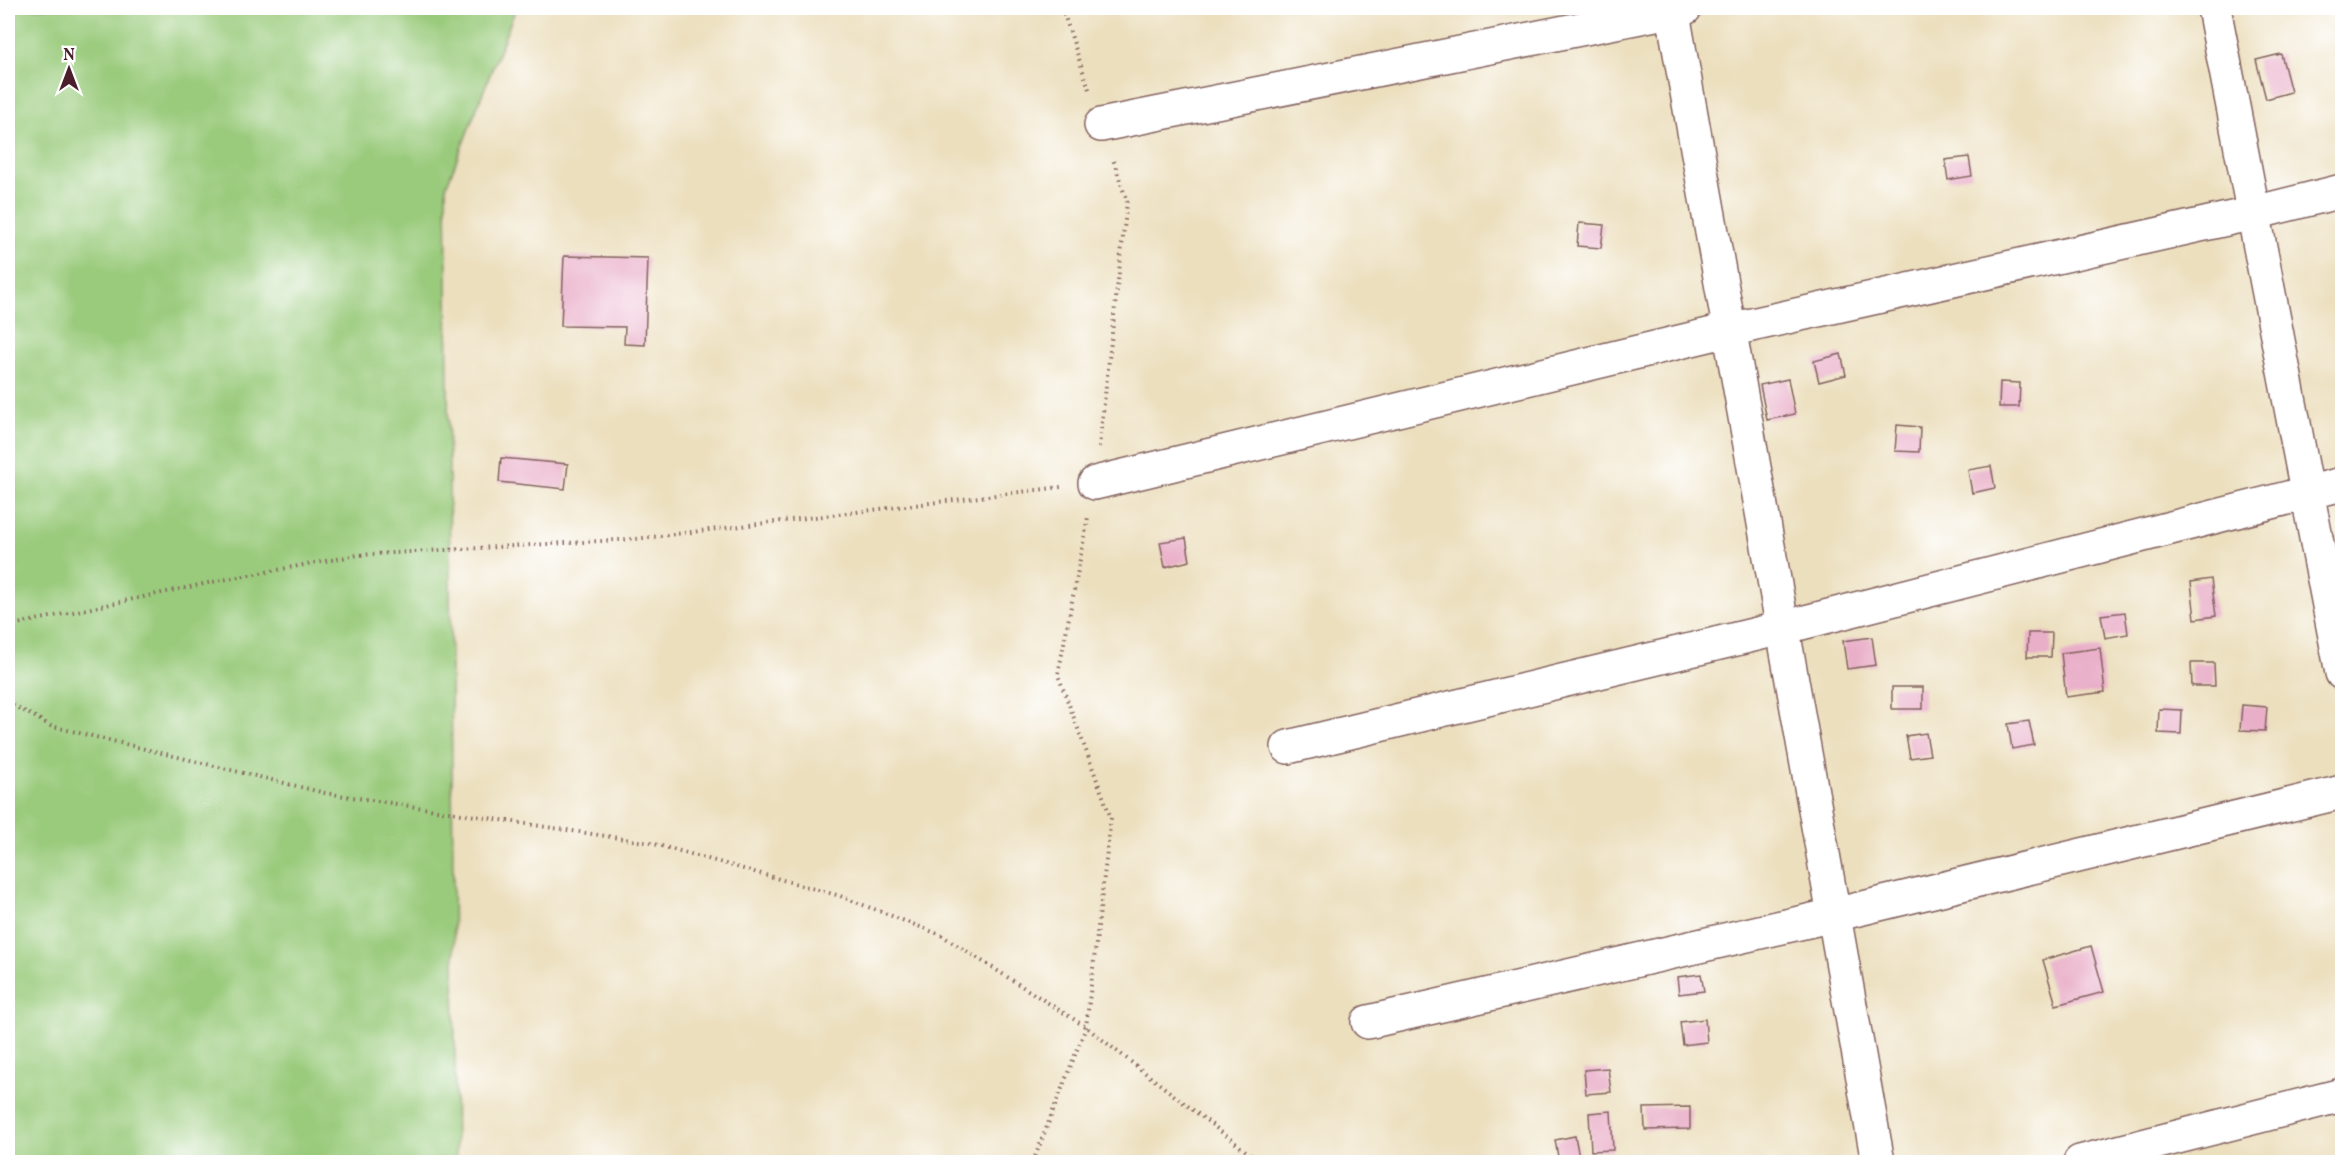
<svg xmlns="http://www.w3.org/2000/svg" width="2350" height="1170" viewBox="0 0 2350 1170" font-family="Vollkorn,serif">
  <style>
    .green { fill: #9acb7b; stroke: #727553; stroke-width: 1.5 }
    .building { fill: #e9aec8 }
    .lines { fill: none; stroke-linecap: round; stroke-linejoin: round }
    .street-casing { stroke: #83625e; stroke-width: 36 }
    .path { stroke: #83625e; stroke-width: 4; stroke-dasharray: 1.5 4.5; stroke-linecap: butt }
    .street { stroke: #fff; stroke-width: 33 }
  </style>
  <rect width="100%" height="100%" fill="#fff"/>
  <filter id="ink" filterUnits="userSpaceOnUse"><feTurbulence type="fractalNoise" baseFrequency=".0167" numOctaves="2"/><feDisplacementMap in="SourceGraphic" scale="12" xChannelSelector="R" yChannelSelector="G"/><feConvolveMatrix kernelMatrix="1 2 1 2 8 2 1 2 1" color-interpolation-filters="sRGB"/></filter>
  <filter id="wash" filterUnits="userSpaceOnUse"><feTurbulence type="fractalNoise" baseFrequency=".008" numOctaves="4" result="noise"/><feDisplacementMap in="SourceGraphic" scale="24" xChannelSelector="R" yChannelSelector="G"/><feGaussianBlur stdDeviation="1.35" result="paint"/><feColorMatrix in="noise" values="0 0 0 0 0 0 0 0 0 0 0 0 0 0 0 0 0 1.4 0 .05"/><feComposite in="paint" operator="in"/></filter>
  <g filter="url(#wash)">
    <rect width="100%" height="100%" fill="#ecdfbe"/>
    <polygon class="green" points="8,8 516,8 446,187 456,1162 8,1162"/>
    <g id="blocks">
      <g class="building">
        <polygon points="2281,54 2291,92 2266,99 2256,60"/>
        <polygon points="1969,157 1972,176 1948,180 1945,160"/>
        <polygon points="1579,223 1604,225 1601,248 1577,246"/>
        <polygon points="564,256 648,258 645,345 624,344 625,327 561,326"/>
        <polygon points="1841,354 1846,375 1819,382 1814,361"/>
        <polygon points="1788,379 1795,414 1767,420 1760,385"/>
        <polygon points="2000,382 2020,383 2019,407 1999,407"/>
        <polygon points="1897,425 1920,427 1919,452 1895,451"/>
        <polygon points="501,458 568,464 565,489 499,482"/>
        <polygon points="1991,466 1995,488 1972,493 1968,470"/>
        <polygon points="1186,538 1190,561 1165,567 1160,542"/>
        <polygon points="2211,579 2216,616 2195,619 2191,582"/>
        <polygon points="2125,612 2128,634 2105,638 2101,615"/>
        <polygon points="2028,633 2052,633 2051,657 2027,657"/>
        <polygon points="1872,637 1876,665 1847,669 1843,641"/>
        <polygon points="2100,648 2105,692 2066,697 2061,653"/>
        <polygon points="2191,663 2214,663 2215,686 2192,686"/>
        <rect x="1892" y="687" width="31" height="22"/>
        <polygon points="2242,705 2267,707 2265,731 2240,730"/>
        <polygon points="2159,709 2182,710 2181,734 2158,733"/>
        <polygon points="2029,721 2034,745 2012,749 2008,724"/>
        <polygon points="1926,733 1930,755 1910,758 1906,736"/>
        <polygon points="2091,946 2104,992 2056,1005 2043,960"/>
        <polygon points="1701,974 1704,991 1679,994 1677,977"/>
        <polygon points="1705,1019 1707,1042 1683,1045 1680,1022"/>
        <polygon points="1608,1068 1611,1092 1586,1094 1584,1070"/>
        <polygon points="1690,1107 1690,1129 1645,1130 1644,1108"/>
        <polygon points="1611,1111 1613,1150 1591,1151 1589,1113"/>
        <polygon points="1575,1136 1580,1162 1559,1162 1555,1140"/>
      </g>
    </g>
  </g>
  <g filter="url(#ink)">
    <use href="#blocks" fill-opacity="0" stroke="#83625e" stroke-width="1.5"/>
    <g class="lines">
      <defs>
        <g id="street">
          <polyline points="1672,8 1878,1162"/>
          <polyline points="2214,8 2342,673"/>
          <polyline points="1101,125 1685,8"/>
          <polyline points="1095,483 1729,330 2254,213 2342,191"/>
          <polyline points="1288,747 1782,628 2342,484"/>
          <polyline points="1368,1022 1834,915 2342,792"/>
          <polyline points="2080,1162 2342,1095"/>
        </g>
      </defs>
      <use href="#street" class="street-casing"/>
      <g class="path">
        <polyline points="1062,8 1090,92"/>
        <polyline points="1099,447 1127,202 1113,159"/>
        <polyline points="8,626 222,580 358,555 635,539 1061,487"/>
        <polyline points="8,702 51,726 325,793 651,843 840,896 941,935 1086,1027 1260,1162"/>
        <polyline points="1033,1162 1086,1027 1111,818 1058,675 1088,517"/>
      </g>
      <use href="#street" class="street"/>
    </g>
  </g>
  <rect width="2350" height="1170" fill="none" stroke="#fff" stroke-width="30"/>
  <g transform="translate(69 69)" stroke="#ffffff" stroke-width="4.5" paint-order="stroke">
  <path d="M0-4.5L10 22L0 15L-10 22Z" fill="#4a1f2b"/>
  <text y="-9" font-size="16" font-weight="bold" text-anchor="middle" fill="#4a1f2b">N</text>
  </g>
</svg>
